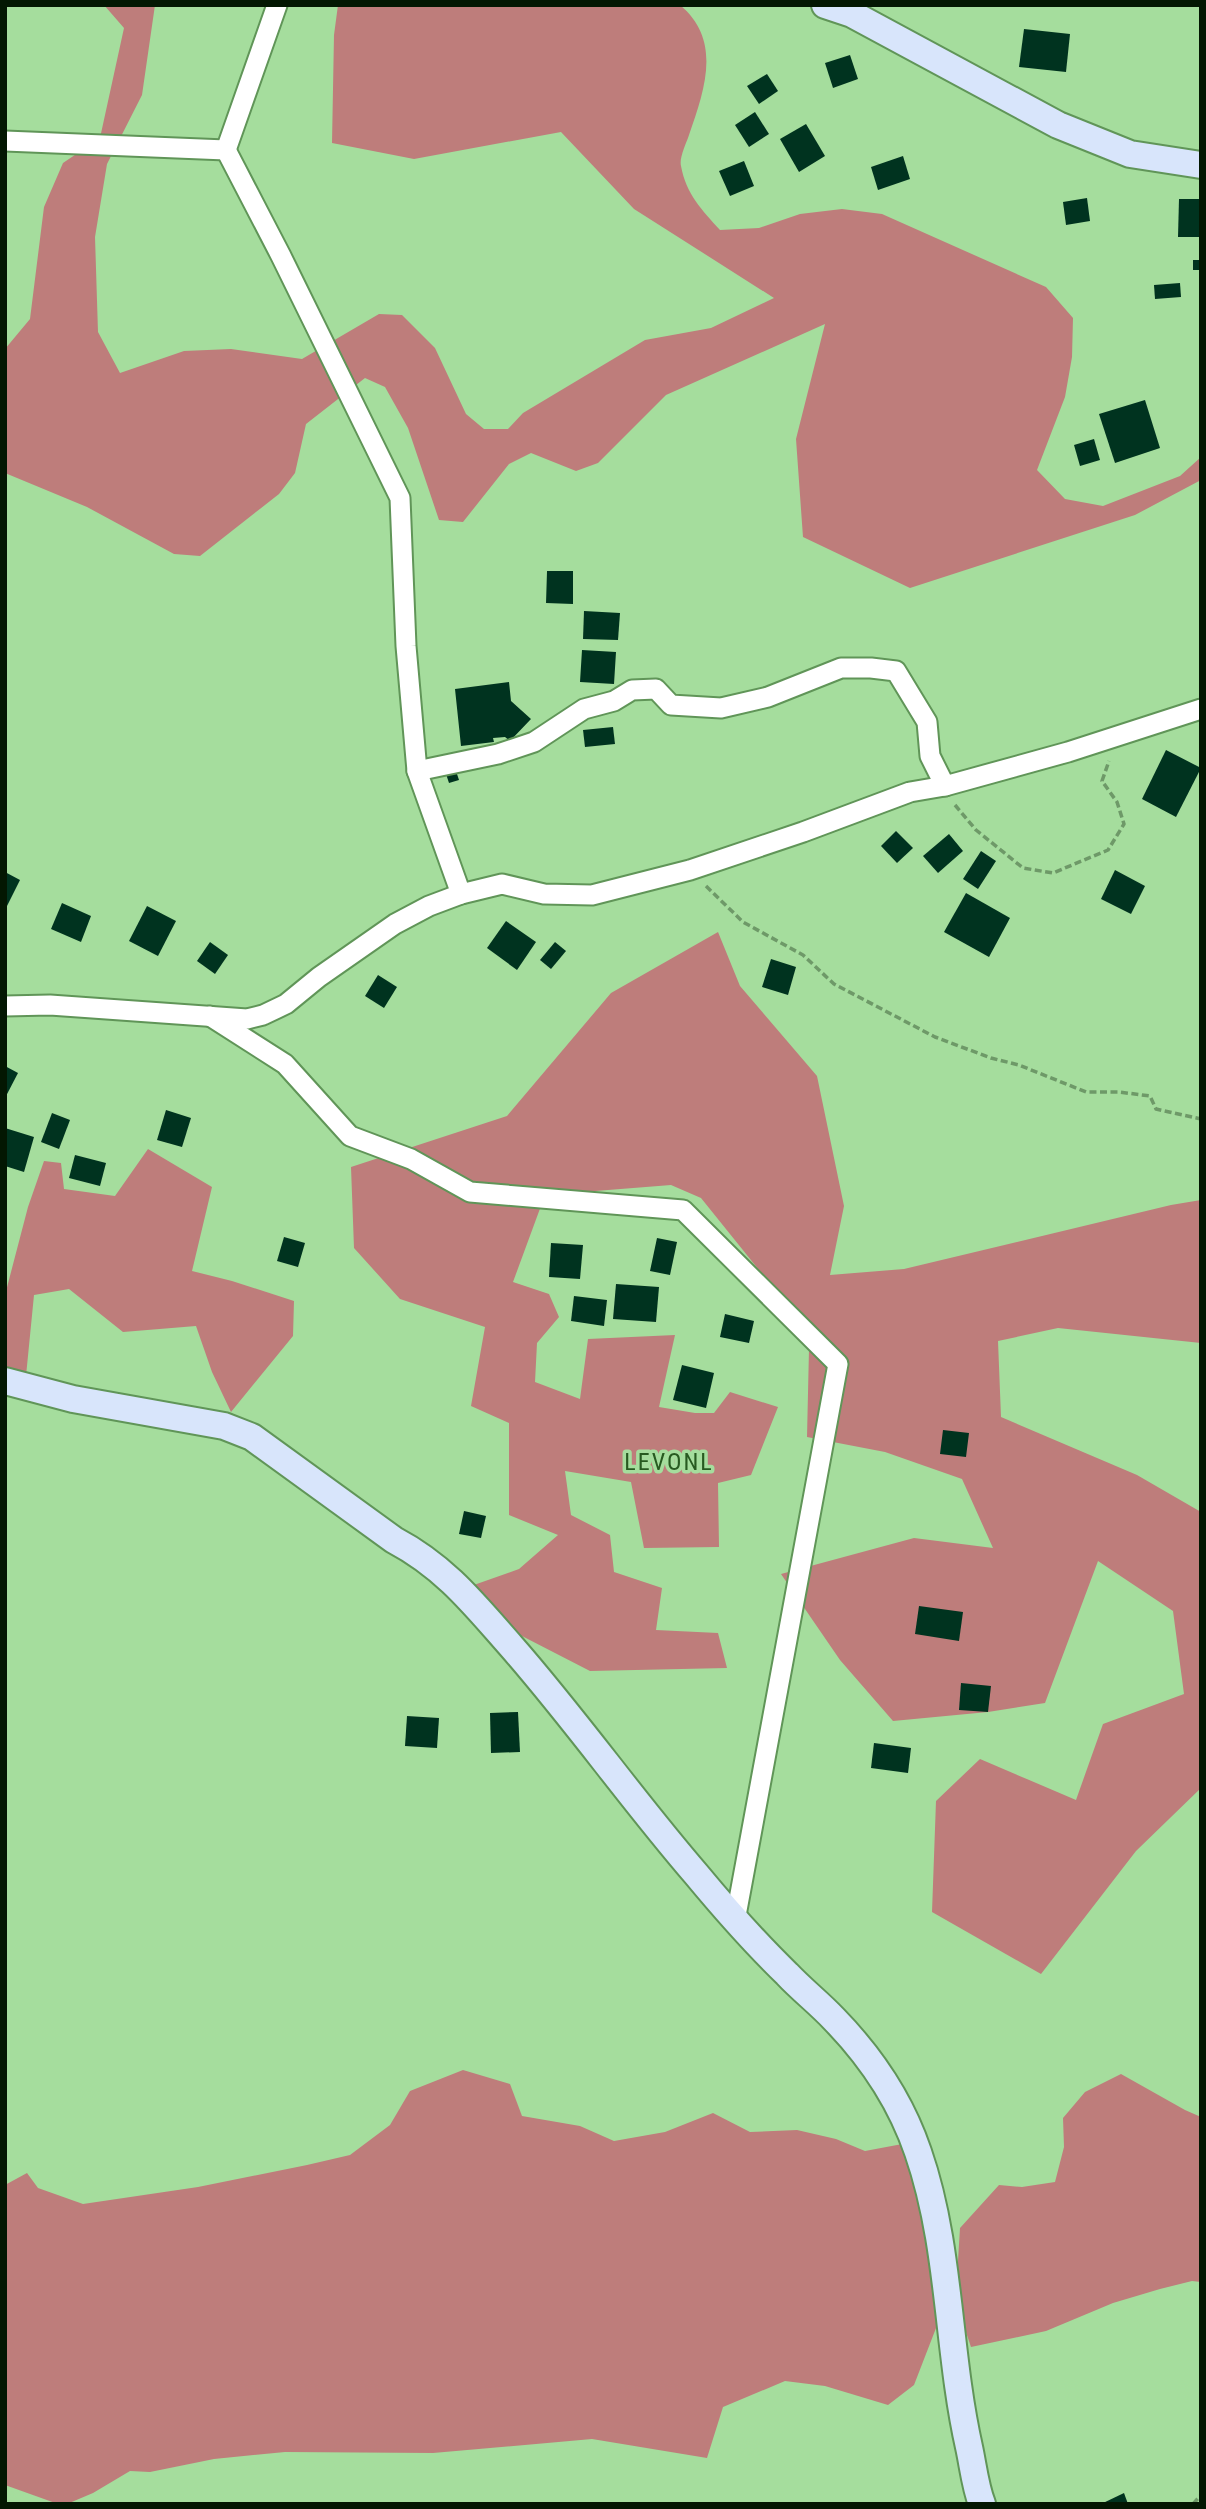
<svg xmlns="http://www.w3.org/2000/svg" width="1206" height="2509" viewBox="0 0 1206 2509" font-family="'Roboto Condensed',sans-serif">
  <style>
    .forest { fill: #be7d7b }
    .building { fill: #00331f }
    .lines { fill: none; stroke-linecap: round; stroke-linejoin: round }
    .street-casing { stroke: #609558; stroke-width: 23 }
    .secondary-casing { stroke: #609558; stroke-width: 30 }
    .path { stroke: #6e9968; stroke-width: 3.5; stroke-dasharray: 7 3.5; stroke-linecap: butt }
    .street { stroke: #fff; stroke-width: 19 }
    .secondary { stroke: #d8e5fb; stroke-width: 26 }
    .labels { text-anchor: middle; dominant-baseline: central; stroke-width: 7; stroke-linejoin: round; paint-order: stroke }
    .quarter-label { font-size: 24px; letter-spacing: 2px; fill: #275a20; stroke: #a5dd9d }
  </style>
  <rect width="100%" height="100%" fill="#a5dd9d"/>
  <g class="forest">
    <path d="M104,5H155L142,95L107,164L95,237L98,332L120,373L184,351L231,349L302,359L379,314L402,315L435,348L466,414L484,429H508L523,413L645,340L711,328L774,298L634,209L561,132L414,159L332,143L334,35L338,5H680C723,41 704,91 689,135C686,144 679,158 681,166C686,194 702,210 720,230L759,228L800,214L842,209L882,214L1046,287L1073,318L1072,357L1065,397L1037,470L1065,499L1103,506L1180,476L1201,457V480L1135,515L910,588L803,537L796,439L825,324L666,395L598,463L576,471L531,453L509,464L463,522L439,520L408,428L385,387L365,378L306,424L295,473L279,494L200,556L174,554L87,507L5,473V349L30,319L44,207L63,163L100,138L124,28Z"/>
    <polygon points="718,932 740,986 817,1076 844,1206 830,1275 904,1269 1171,1205 1201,1200 1201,1343 1058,1328 998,1341 1001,1417 1137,1475 1201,1512 1201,1788 1136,1851 1041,1974 932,1912 936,1801 980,1759 1076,1800 1103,1724 1184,1694 1173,1611 1098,1561 1045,1703 988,1712 893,1721 840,1660 781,1574 914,1538 993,1548 962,1479 885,1452 807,1437 809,1349 763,1275 701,1198 671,1185 545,1195 513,1282 549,1294 559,1317 537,1343 535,1382 580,1399 588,1339 675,1335 659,1407 695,1413 714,1413 730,1392 778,1407 751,1475 718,1483 719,1547 644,1548 631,1482 565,1471 571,1515 610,1535 614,1572 662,1588 656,1630 718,1633 727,1668 590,1671 520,1635 471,1586 519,1569 558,1535 509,1515 509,1423 471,1406 485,1327 400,1299 354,1248 351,1167 507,1116 611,993"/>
    <polygon points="148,1149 212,1187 192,1271 232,1281 294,1301 293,1336 231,1412 212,1372 196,1326 123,1332 69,1289 34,1295 26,1376 5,1372 5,1295 28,1207 44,1161 61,1163 64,1189 115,1196"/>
    <polygon points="463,2070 510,2084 522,2116 580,2126 614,2141 665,2132 713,2113 750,2132 797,2130 836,2139 865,2151 913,2142 943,2310 914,2385 888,2405 825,2386 785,2381 723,2407 707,2458 592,2439 433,2453 285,2452 214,2459 150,2472 130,2471 93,2493 67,2504 58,2504 5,2485 5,2185 27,2173 38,2188 83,2204 198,2187 307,2165 350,2155 390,2125 410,2091"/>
    <polygon points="1121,2074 1185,2110 1201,2117 1201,2282 1192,2281 1160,2289 1113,2303 1046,2331 971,2347 960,2314 957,2277 960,2228 999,2185 1022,2187 1055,2182 1064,2147 1063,2118 1085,2092"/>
  </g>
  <g class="building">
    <polygon points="1024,29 1070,34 1066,72 1019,67"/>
    <polygon points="850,55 858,79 833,88 825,63"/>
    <polygon points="767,74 778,91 759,104 747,86"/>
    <polygon points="755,112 769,134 749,147 735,125"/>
    <polygon points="806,124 825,156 799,172 780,139"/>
    <polygon points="903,156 910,179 878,190 871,167"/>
    <polygon points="744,161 754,186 730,196 719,171"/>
    <polygon points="1087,198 1090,221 1066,225 1063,202"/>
    <polygon points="1179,199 1201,199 1201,237 1178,237"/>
    <rect x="1193" y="260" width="8" height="10"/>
    <polygon points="1180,283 1181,297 1155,299 1154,285"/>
    <polygon points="1145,400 1160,448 1115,463 1099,414"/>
    <polygon points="1094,439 1100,460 1080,466 1074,445"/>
    <polygon points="547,571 573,571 573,604 546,603"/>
    <polygon points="584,611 620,613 618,640 583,639"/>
    <polygon points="582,650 616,652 614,684 580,682"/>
    <polygon points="509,682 511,701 531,719 510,741 505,737 493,738 494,742 461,746 455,689"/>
    <polygon points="613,727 615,744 585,747 583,730"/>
    <polygon points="1166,750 1201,768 1176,817 1142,799"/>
    <polygon points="456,771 459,780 449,783 446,774"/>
    <polygon points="896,831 913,848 897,863 881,846"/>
    <polygon points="949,834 963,851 938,873 923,856"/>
    <polygon points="981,851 996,861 978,889 963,879"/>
    <polygon points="1115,870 1145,886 1131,914 1101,899"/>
    <polygon points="5,872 20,880 7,906 5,905"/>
    <polygon points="966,893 1010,918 989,957 944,932"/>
    <polygon points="62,903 91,916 81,942 51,929"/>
    <polygon points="147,906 176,921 158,956 129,941"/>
    <polygon points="506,921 536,942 517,970 487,948"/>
    <polygon points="210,942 228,955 215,974 197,961"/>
    <polygon points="555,942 566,951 551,969 540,960"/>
    <polygon points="771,959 796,967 788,995 762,987"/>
    <polygon points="378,975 397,987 384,1008 365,996"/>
    <polygon points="5,1066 18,1073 5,1098"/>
    <polygon points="166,1110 191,1118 182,1147 157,1140"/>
    <polygon points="52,1113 70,1120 59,1149 41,1142"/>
    <polygon points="5,1128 34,1137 24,1172 5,1166"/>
    <polygon points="75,1155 106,1163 100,1186 69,1178"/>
    <polygon points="284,1237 305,1243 298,1267 277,1261"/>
    <polygon points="657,1238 677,1242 670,1275 650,1271"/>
    <polygon points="551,1243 583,1245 580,1279 549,1277"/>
    <polygon points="616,1284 659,1287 656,1322 613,1319"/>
    <polygon points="574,1296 607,1300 604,1326 571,1321"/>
    <polygon points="725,1314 754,1321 749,1343 720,1337"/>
    <polygon points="682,1365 714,1373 706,1408 673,1400"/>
    <polygon points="943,1430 969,1433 966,1457 940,1454"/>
    <polygon points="464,1511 486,1516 481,1538 459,1534"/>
    <polygon points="919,1606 963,1612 959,1641 915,1634"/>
    <polygon points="961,1683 991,1686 988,1712 959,1710"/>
    <polygon points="518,1712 520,1752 491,1753 490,1713"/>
    <polygon points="407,1716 439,1718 437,1748 405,1746"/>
    <polygon points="874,1743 911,1748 908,1773 871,1768"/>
    <polygon points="1124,2493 1128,2504 1101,2504"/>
  </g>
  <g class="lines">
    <defs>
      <g id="street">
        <polyline points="5,141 226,150 277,5"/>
        <polyline points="226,150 281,256 400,498 406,646 417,771 461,894"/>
        <polyline points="417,771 498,754 534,742 584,709 614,701 632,690 656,689 671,705 721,708 768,697 841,668 871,668 896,671 927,722 930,756 945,786"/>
        <polyline points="5,1006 50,1005 247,1019 263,1015 286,1004 319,977 395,924 429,906 461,894 502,884 544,894 592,895 690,870 803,832 910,792 945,786 1068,752 1201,709"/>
        <polyline points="210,1016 285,1064 350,1136 411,1159 470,1192 683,1210 838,1364 735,1921"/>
      </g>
      <g id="secondary">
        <polyline points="825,5 852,14 1058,125 1130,154 1201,165"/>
        <path d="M5,1381L73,1399L224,1426L252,1437L394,1540C445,1567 474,1604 511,1646C576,1720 632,1800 696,1874C725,1909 755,1943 787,1974C802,1990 819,2003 834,2019C870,2056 901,2102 918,2152C951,2247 947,2349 969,2447C973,2465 975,2486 982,2504"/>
      </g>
    </defs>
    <use href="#street" class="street-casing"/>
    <use href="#secondary" class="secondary-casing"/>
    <g class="path">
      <polyline points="955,805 976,830 1023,868 1053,873 1108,850 1124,824 1117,802 1102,781 1109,761"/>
      <polyline points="706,886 743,922 803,955 834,984 935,1037 991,1058 1019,1065 1086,1092 1119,1092 1150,1096 1156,1109 1201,1119"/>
      <polyline points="1193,2504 1201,2495"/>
    </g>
    <use href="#street" class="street"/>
    <use href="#secondary" class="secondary"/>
  </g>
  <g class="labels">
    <g class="quarter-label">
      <text x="669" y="1462">LEVONL</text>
    </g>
  </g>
  <rect width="1206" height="2509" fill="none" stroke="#031702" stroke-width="14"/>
</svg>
